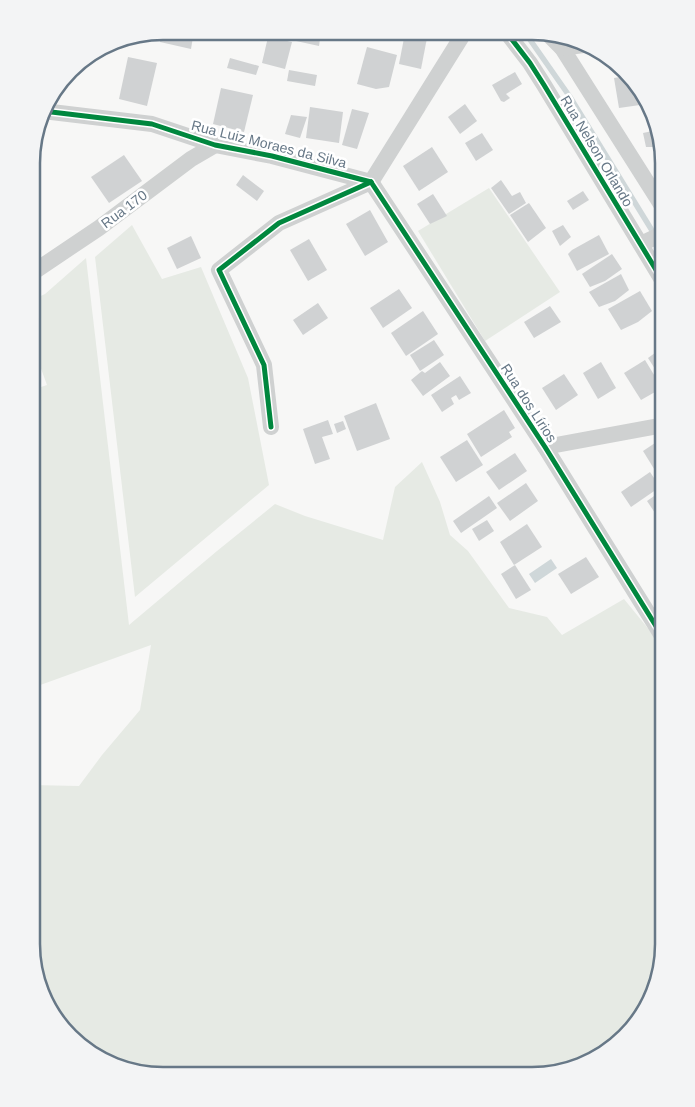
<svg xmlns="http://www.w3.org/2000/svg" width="695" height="1107" viewBox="0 0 695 1107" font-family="Arial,sans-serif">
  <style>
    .green { fill: #e6eae4 }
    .water { fill: #cfd7d9 }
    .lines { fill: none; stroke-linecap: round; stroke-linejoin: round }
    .stream { stroke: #cfd7d9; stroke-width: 5.5 }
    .building { fill: #d0d2d3 }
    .minor { stroke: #cfd1d1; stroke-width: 16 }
    .cycleway-casing { stroke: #fff; stroke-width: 8 }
    .cycleway { stroke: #00873e; stroke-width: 5 }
    .labels { text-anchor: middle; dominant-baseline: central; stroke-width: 5; stroke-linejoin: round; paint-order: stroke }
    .street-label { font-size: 14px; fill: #677887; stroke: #fff }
    .rim { fill: none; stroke: #677887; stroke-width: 2.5 }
  </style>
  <rect width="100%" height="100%" fill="#f7f7f6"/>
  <g class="green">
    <polygon points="489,188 560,292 485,341 418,231"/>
    <polygon points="132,225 162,279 201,267 248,378 269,485 135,597 95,257"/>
    <polygon points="86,258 129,625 217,551 275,504 305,516 383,540 395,487 422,462 440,502 450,535 468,551 509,608 547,617 562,635 624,599 664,648 663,953 637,1024 582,1066 532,1076 146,1075 83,1048 41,994 31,944 31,785 79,786 102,755 140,710 151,645 32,688 32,390 47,385 32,344 32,300 45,294"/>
  </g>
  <polygon class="water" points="551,559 557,568 535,583 529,574"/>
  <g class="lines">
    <polyline class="stream" points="526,34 570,97 664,250"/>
  </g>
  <g class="building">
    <polygon points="170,31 193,37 191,49 160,42 162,32"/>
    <polygon points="298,32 321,32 319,46 296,41"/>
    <polygon points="405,33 427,38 421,69 399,64"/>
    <polygon points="268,37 292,42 285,69 262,63"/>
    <polygon points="367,47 397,55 389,87 376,89 357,84"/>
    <polygon points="128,57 157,63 147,106 119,99"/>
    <polygon points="230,58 259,66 256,75 227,68"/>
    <polygon points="289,70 317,75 315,86 287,81"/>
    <polygon points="515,72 522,84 506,94 510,98 504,102 501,101 492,85"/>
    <polygon points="626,76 626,77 647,104 619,108 614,78"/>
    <polygon points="221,88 253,95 244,132 213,124"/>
    <polygon points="465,104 477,121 460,134 448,117"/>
    <polygon points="310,107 343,112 339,143 306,138"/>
    <polygon points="352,109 369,113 357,149 342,145"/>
    <polygon points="291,115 307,117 300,138 285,134"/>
    <polygon points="657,130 661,147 646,147 643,133"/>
    <polygon points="482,133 493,150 476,161 465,143"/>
    <polygon points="432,147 448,172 419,191 403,166"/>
    <polygon points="124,155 142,181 109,203 91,177"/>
    <polygon points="243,175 264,191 257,201 236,185"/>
    <polygon points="501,180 512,196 520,192 526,203 509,214 491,188"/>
    <polygon points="583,191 589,200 573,210 567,201"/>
    <polygon points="433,194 447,216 430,224 417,204"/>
    <polygon points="529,203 546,228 528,242 510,215"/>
    <polygon points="370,210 388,242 365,256 346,224"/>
    <polygon points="563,225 571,237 560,246 552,231"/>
    <polygon points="599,235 609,254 577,271 568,254 572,250"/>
    <polygon points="191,236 201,258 177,269 167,248"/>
    <polygon points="309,239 327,270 308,281 290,250"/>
    <polygon points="612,254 622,269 605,281 590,287 582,274"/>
    <polygon points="621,274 629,290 615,301 599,307 589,292"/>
    <polygon points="399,289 412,308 383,328 370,308"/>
    <polygon points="640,291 652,311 638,322 621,330 608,309"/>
    <polygon points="318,303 328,318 303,335 293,320"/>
    <polygon points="550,306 561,322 534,338 524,322"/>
    <polygon points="423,311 438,334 406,356 391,333"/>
    <polygon points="434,340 444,355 420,371 410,355"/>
    <polygon points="659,350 664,353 664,383 648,358"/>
    <polygon points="645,360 662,388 641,400 624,373"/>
    <polygon points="440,362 450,376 423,396 411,380 422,371 425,373"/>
    <polygon points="601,362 616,388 598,399 583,373"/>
    <polygon points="564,374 578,395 556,410 542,388"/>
    <polygon points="460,376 471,393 459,400 456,395 451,398 454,404 442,412 431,395"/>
    <polygon points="376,403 390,439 357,451 344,416"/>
    <polygon points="504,410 515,428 509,432 512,437 481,457 467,434"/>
    <polygon points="328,420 333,434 322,437 330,459 315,464 303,429"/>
    <polygon points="343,421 346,429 337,433 334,424"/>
    <polygon points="467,440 483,465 456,482 440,457"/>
    <polygon points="655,443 664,457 664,485 643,451"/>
    <polygon points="515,453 527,471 499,490 486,472"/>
    <polygon points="650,472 660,487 631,507 621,492"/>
    <polygon points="526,483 538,501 510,521 497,503"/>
    <polygon points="664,489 664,511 657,516 647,501"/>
    <polygon points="489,496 497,508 461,533 453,521"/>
    <polygon points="487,520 494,531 479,541 472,529"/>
    <polygon points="527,524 542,547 514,565 500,542"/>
    <polygon points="586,557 599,577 571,594 558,574"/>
    <polygon points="515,565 531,590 516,599 501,574"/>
  </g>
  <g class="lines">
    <g class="minor">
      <polyline points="507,33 530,63 544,85 664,283"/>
      <polyline points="548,34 562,48 664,209"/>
      <polyline points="562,48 583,45"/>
      <polyline points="43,111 152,124 215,145 272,156 371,182"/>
      <polyline points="371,182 545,447 664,639"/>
      <polyline points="371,182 464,33"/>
      <polyline points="641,244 664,233"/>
      <polyline points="32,273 99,228 191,159 215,145"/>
      <polyline points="271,427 264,365 219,270 279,223 371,182"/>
      <polyline points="545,447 664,425"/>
    </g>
    <defs>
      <g id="cycleway">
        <polyline points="507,33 530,63 544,85 664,283"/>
        <polyline points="43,111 152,124 215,145 272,156 371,182"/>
        <polyline points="371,182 545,447 664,639"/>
        <polyline points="271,427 264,365 219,270 279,223 371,182"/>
      </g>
    </defs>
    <use href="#cycleway" class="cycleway-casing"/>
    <use href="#cycleway" class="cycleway"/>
  </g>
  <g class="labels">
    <g class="street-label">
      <text transform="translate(269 144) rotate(14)">Rua Luiz Moraes da Silva</text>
      <text transform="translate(597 151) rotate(59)">Rua Nelson Orlando</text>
      <text transform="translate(124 209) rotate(-37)">Rua 170</text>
      <text transform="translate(529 403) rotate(57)">Rua dos Lírios</text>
    </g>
  </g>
  <path d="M0 0H695V1107H0ZM163 40H532A123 123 0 0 1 655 163V944A123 123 0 0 1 532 1067H163A123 123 0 0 1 40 944V163A123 123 0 0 1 163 40Z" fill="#f3f4f5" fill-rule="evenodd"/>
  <path class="rim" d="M163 40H532A123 123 0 0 1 655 163V944A123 123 0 0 1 532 1067H163A123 123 0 0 1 40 944V163A123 123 0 0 1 163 40Z"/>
</svg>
